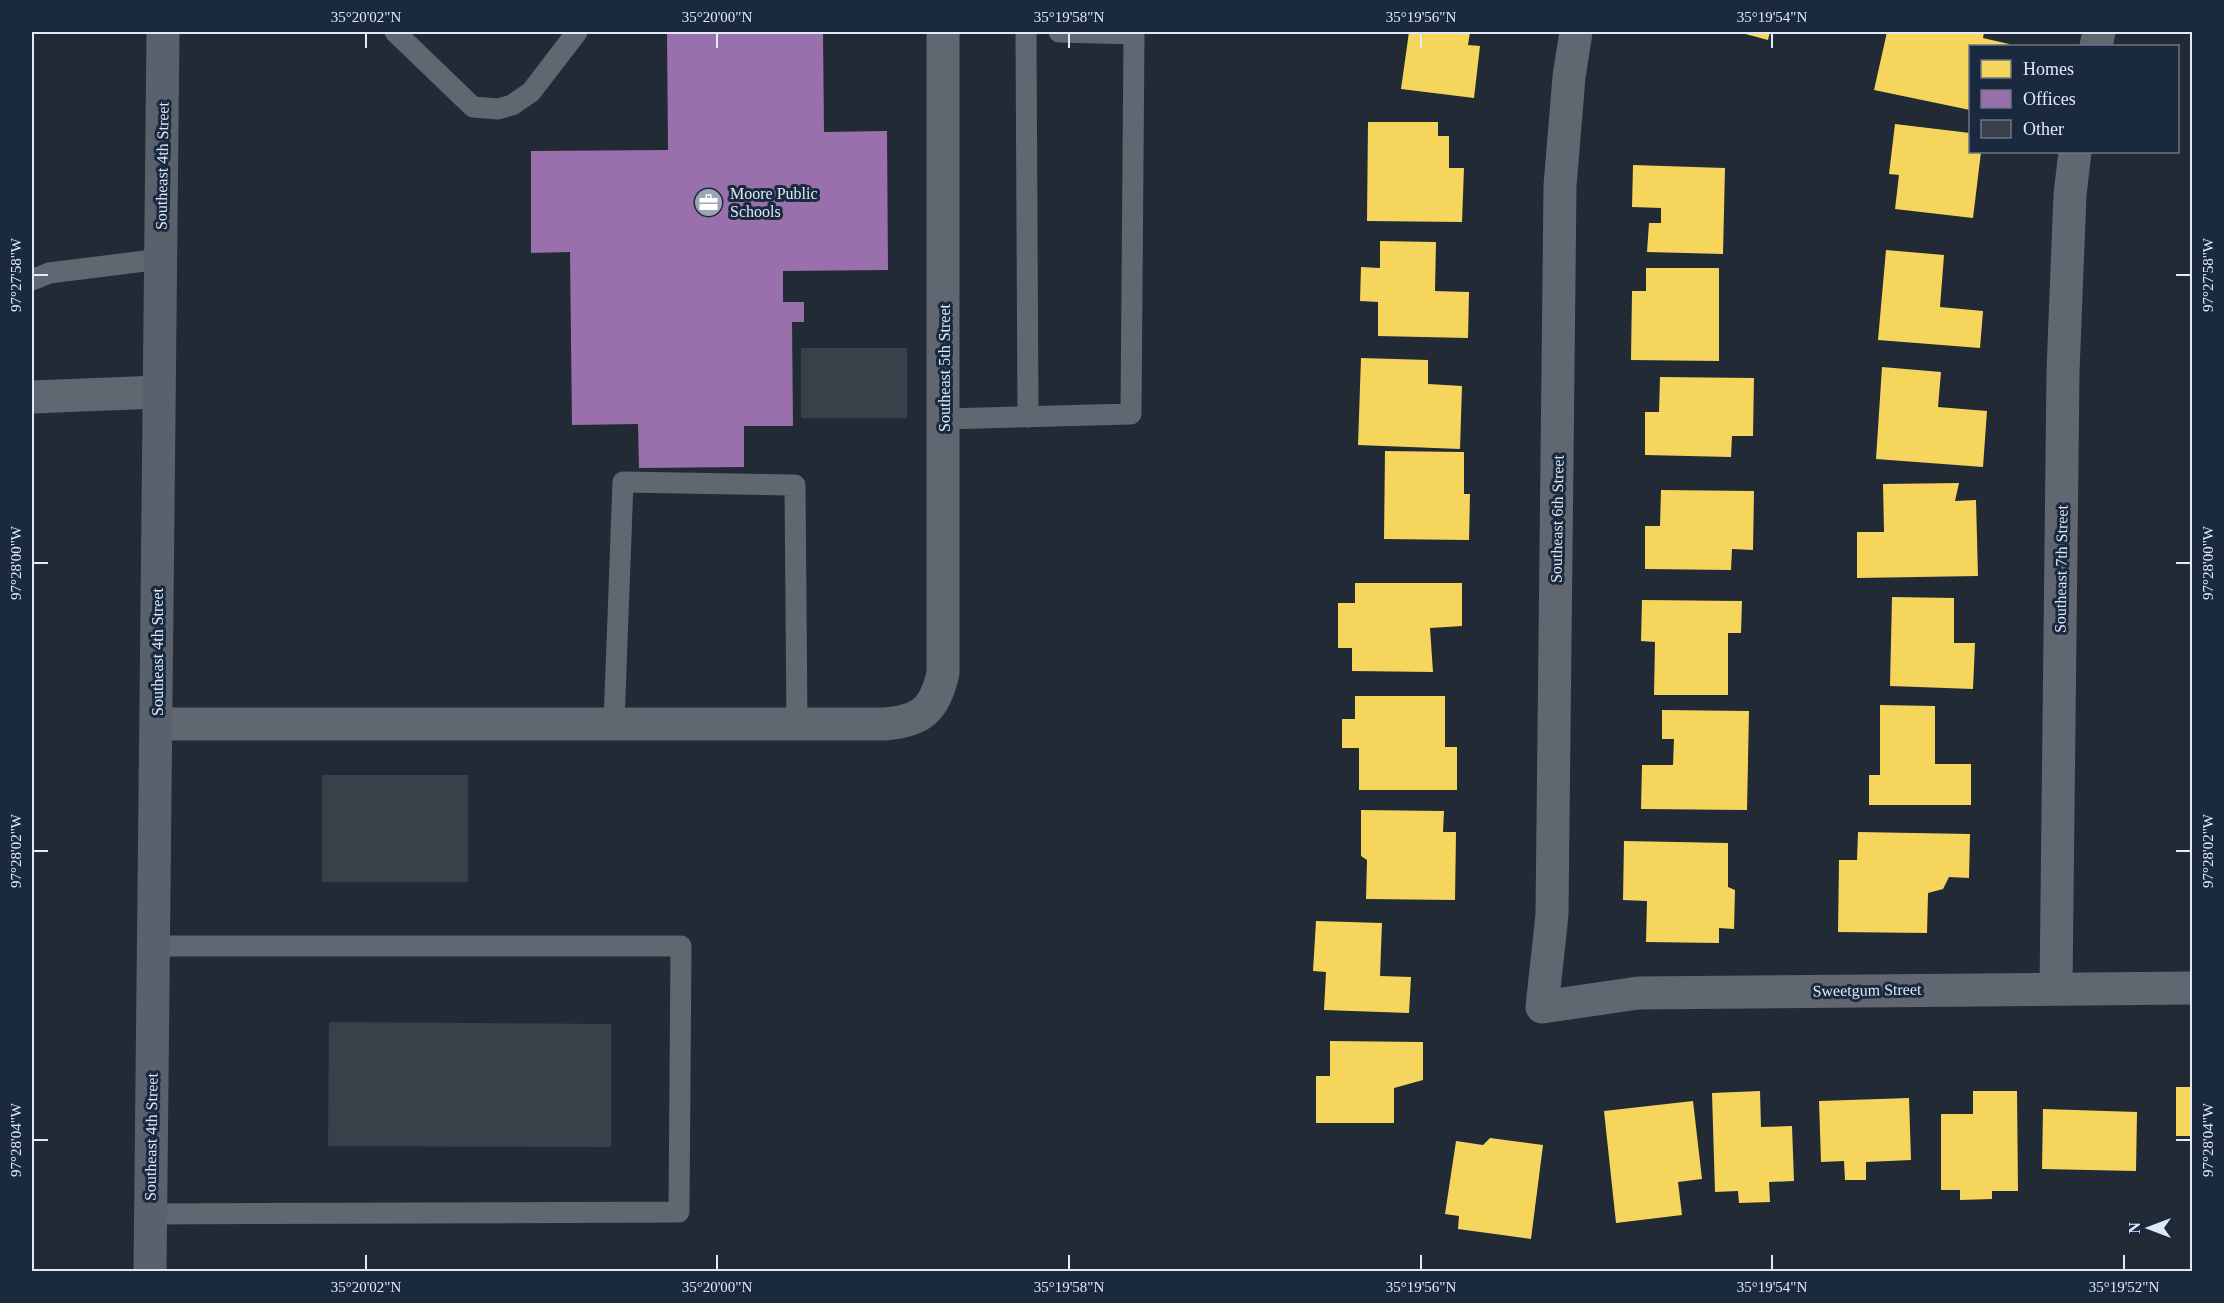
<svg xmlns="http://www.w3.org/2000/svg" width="2224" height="1303" viewBox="0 0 2224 1303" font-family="'Times New Roman',serif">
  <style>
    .homes { fill: #f6d55c }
    .offices { fill: #9970ab }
    .building { fill: #394049 }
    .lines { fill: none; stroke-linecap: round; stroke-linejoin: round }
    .lane { stroke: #616771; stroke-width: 21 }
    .street { stroke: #616771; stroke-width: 33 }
    .secondary { stroke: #58616c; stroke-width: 33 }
    .ticks { fill: none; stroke: #dfe9f7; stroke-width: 2 }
    .labels { text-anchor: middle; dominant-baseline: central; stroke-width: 6; stroke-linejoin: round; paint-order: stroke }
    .street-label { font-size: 16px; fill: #dfe9f7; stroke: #1a293e }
    .poi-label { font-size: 16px; fill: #dfe9f7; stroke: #1a293e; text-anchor: start }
    .neatline { fill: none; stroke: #dfe9f7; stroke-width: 2 }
    .ticks-label { font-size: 15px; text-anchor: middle; fill: #dfe9f7 }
  </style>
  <rect width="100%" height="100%" fill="#222a36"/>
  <g class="homes">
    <polygon points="1409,32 1470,32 1468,45 1480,46 1474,98 1401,89"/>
    <polygon points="1738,32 1770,32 1768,40"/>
    <polygon points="1887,32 1984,32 1983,38 2009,44 2009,46 1970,46 1970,110 1874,90"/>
    <polygon points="1368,122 1438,122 1438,136 1449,136 1449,168 1464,168 1462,222 1367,221"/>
    <polygon points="1895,124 1970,133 1970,152 1981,152 1973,218 1895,209 1899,175 1889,174"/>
    <polygon points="1633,165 1725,168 1723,254 1647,252 1649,223 1661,223 1661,208 1632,207"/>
    <polygon points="1380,241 1436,242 1435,291 1469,292 1468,338 1378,336 1378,302 1360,301 1361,267 1380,268"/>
    <polygon points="1886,250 1944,255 1940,307 1983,311 1980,348 1878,340"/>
    <polygon points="1646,268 1719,268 1719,361 1631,360 1632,291 1646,291"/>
    <polygon points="1361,358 1428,360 1428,384 1462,386 1460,449 1358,445"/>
    <polygon points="1882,367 1941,372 1938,407 1987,411 1983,467 1876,459"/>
    <polygon points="1660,377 1754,378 1753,436 1732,436 1731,457 1645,455 1645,412 1659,412"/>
    <polygon points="1385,451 1464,452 1464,494 1470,494 1469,540 1384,539"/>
    <polygon points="1959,483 1955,501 1976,500 1978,576 1857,578 1857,532 1884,532 1883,484"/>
    <polygon points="1661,490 1754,491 1753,550 1732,549 1731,570 1645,569 1645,526 1660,526"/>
    <polygon points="1355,583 1462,583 1462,626 1430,628 1433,672 1352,671 1352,648 1338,648 1338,603 1355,603"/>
    <polygon points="1892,597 1954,598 1954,643 1975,643 1973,689 1890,686"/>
    <polygon points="1642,600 1742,601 1741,633 1728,633 1728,695 1654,695 1655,642 1641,641"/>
    <polygon points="1355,696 1445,696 1445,747 1457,747 1457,790 1359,790 1359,748 1342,748 1342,719 1355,719"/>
    <polygon points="1880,705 1935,706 1935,764 1971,764 1971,805 1869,805 1869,775 1880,775"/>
    <polygon points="1662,710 1749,711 1747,810 1641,809 1642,765 1673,765 1674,739 1662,739"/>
    <polygon points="1361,810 1444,811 1443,832 1456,832 1455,900 1366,899 1367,860 1361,856"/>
    <polygon points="1858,832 1970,834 1969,878 1949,877 1943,889 1928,893 1927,933 1838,932 1839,860 1857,860"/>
    <polygon points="1624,841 1728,843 1728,887 1735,890 1734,929 1719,928 1719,943 1646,942 1647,901 1623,900"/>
    <polygon points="1316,921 1382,923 1380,976 1411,977 1409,1013 1324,1010 1326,972 1313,971"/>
    <polygon points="1330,1041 1423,1042 1423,1080 1394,1088 1394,1123 1316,1123 1316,1076 1330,1076"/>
    <rect x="2176" y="1087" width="16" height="49"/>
    <polygon points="1760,1091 1761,1127 1792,1126 1794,1181 1769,1182 1770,1202 1739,1203 1738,1191 1715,1192 1712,1093"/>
    <polygon points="1973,1091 2017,1091 2018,1191 1992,1191 1992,1199 1960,1200 1960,1190 1941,1190 1941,1114 1973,1114"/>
    <polygon points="1909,1098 1911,1160 1866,1162 1866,1180 1845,1180 1844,1161 1821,1162 1819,1101"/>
    <polygon points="1693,1101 1702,1179 1678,1182 1682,1215 1616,1223 1604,1111"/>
    <polygon points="2043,1109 2137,1112 2136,1171 2042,1169"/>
    <polygon points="1490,1138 1543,1145 1531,1239 1458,1229 1459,1216 1445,1214 1456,1141 1483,1145"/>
  </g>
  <polygon class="offices" points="667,32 823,32 824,132 887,131 888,270 783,271 783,302 804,302 804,322 792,322 793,426 744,426 744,467 639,468 638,424 572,425 570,252 531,253 531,151 668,150"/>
  <g class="building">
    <rect x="801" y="348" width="106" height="70"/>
    <rect x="322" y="775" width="146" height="107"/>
    <polygon points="329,1022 611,1024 611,1147 328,1146"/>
  </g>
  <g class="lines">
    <g class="lane">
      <polyline points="395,32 473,107 498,109 512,105 531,92 577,32"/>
      <polyline points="1026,32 1028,417"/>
      <polyline points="32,280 49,273 161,259"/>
      <polyline points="944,419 1131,414 1134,34 1059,32"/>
      <polyline points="614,723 623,482 795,485 797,724"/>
      <polyline points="150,1214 679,1212 681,946 154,946"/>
    </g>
    <g class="street">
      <polyline points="1576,32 1569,77 1560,186 1552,915 1542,1007 1638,993 2192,988"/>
      <polyline points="2096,46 2099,32"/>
      <polyline points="32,397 159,392"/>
      <path d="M157,724H885C922,721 935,709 943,673V32"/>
      <polyline points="2056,988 2063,371 2070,195 2075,152"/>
    </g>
    <polyline class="secondary" points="150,1272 163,32"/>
  </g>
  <path class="ticks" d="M366,33V48M717,33V48M1069,33V48M1421,33V48M1772,33V48M33,275H48M2176,275H2191M33,563H48M2176,563H2191M33,851H48M2176,851H2191M33,1140H48M2176,1140H2191M366,1255V1270M717,1255V1270M1069,1255V1270M1421,1255V1270M1772,1255V1270M2124,1255V1270"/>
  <defs>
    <symbol id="office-disc" viewBox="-11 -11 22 22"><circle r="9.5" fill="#9da6b3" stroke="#1a293e"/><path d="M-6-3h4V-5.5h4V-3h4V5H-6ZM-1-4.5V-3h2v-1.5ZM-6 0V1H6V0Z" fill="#fff"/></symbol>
  </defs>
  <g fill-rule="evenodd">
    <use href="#office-disc" x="692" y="186" width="33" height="33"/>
  </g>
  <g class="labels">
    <g class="street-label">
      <text transform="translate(162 166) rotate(-89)">Southeast 4th Street</text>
      <text transform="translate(944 368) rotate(-90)">Southeast 5th Street</text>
      <text transform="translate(1557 519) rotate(-89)">Southeast 6th Street</text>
      <text transform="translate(2061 569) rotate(-89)">Southeast 7th Street</text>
      <text transform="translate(157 652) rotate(-90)">Southeast 4th Street</text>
      <text transform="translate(1867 990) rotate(-1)">Sweetgum Street</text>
      <text transform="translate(151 1137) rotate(-89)">Southeast 4th Street</text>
    </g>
    <g class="poi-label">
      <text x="730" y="193">Moore Public<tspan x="730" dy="18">Schools</tspan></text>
    </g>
  </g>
  <rect width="2224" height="1303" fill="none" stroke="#1a293e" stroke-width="66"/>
  <rect x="1969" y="45" width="210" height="108" fill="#1a293e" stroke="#697688" stroke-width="1.5"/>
  <rect x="1981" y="60" width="30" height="18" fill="#f6d55c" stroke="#697688" stroke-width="1.5"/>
  <text x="2023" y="75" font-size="18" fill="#dfe9f7">Homes</text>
  <rect x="1981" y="90" width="30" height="18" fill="#9970ab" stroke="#697688" stroke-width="1.5"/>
  <text x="2023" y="105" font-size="18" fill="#dfe9f7">Offices</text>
  <rect x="1981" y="120" width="30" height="18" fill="#394049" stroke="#697688" stroke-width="1.5"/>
  <text x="2023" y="135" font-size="18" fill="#dfe9f7">Other</text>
  <g transform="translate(2149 1228) rotate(270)" stroke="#1a293e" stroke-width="4.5" paint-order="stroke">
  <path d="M0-4.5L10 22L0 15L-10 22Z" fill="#dfe9f7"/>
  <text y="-9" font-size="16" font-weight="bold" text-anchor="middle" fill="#dfe9f7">N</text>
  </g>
  <rect x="33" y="33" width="2158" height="1237" class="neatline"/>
  <g class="ticks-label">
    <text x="366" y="22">35°20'02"N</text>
    <text x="717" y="22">35°20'00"N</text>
    <text x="1069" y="22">35°19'58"N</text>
    <text x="1421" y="22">35°19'56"N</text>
    <text x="1772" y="22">35°19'54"N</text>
    <text transform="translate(2208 275) rotate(-90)" y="5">97°27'58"W</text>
    <text transform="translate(16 275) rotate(-90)" y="5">97°27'58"W</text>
    <text transform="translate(2208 563) rotate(-90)" y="5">97°28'00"W</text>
    <text transform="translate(16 563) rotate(-90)" y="5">97°28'00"W</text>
    <text transform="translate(2208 851) rotate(-90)" y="5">97°28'02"W</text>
    <text transform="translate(16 851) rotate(-90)" y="5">97°28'02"W</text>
    <text transform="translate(2208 1140) rotate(-90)" y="5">97°28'04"W</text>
    <text transform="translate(16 1140) rotate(-90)" y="5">97°28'04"W</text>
    <text x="366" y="1292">35°20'02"N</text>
    <text x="717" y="1292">35°20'00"N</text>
    <text x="1069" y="1292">35°19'58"N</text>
    <text x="1421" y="1292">35°19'56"N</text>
    <text x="1772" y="1292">35°19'54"N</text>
    <text x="2124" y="1292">35°19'52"N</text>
  </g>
</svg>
